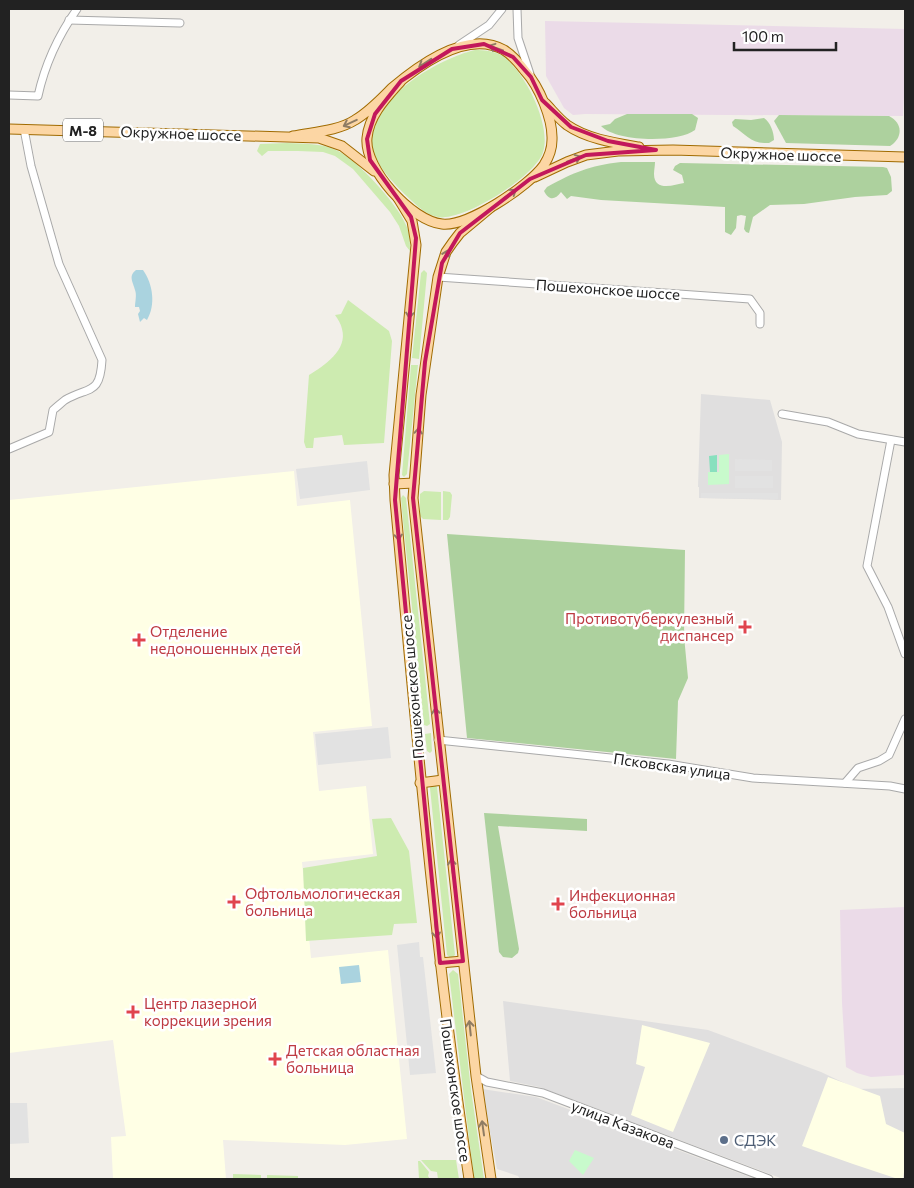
<svg xmlns="http://www.w3.org/2000/svg" width="914" height="1188" viewBox="0 0 914 1188" font-family="Commissioner,sans-serif">
  <style>
    .residential { fill: #e0dfdf }
    .industrial { fill: #ebdbe8 }
    .education { fill: #ffffe5 }
    .grass { fill: #cdebb0 }
    .forest { fill: #add19e }
    .park { fill: #c8facc }
    .pitch { fill: #88e0be }
    .parking { fill: #e2e2e2 }
    .water { fill: #aad3df }
    .lines { fill: none; stroke-linecap: round; stroke-linejoin: round }
    .minor-casing { stroke: #a9a9a9; stroke-width: 9 }
    .major-casing { stroke: #a06b00; stroke-width: 11 }
    .minor { stroke: #fff; stroke-width: 7 }
    .major { stroke: #fcd6a4; stroke-width: 9 }
    .oneway { stroke: #8f7c63 }
    .marked { fill: none; stroke: #c2185b; stroke-width: 4; stroke-linejoin: round }
    .health-dot { fill: #e0444e; stroke: #fff; stroke-width: 2 }
    .service-dot { fill: #5c6f8a; stroke: #fff; stroke-width: 2 }
    .labels { text-anchor: middle; dominant-baseline: central; stroke-width: 5; stroke-linejoin: round; paint-order: stroke }
    .shield { fill: #fff; stroke: #646464; stroke-width: 1 }
    .shield-label { font-size: 14px; font-weight: bold; fill: #222 }
    .street-label { font-size: 15px; fill: #222; stroke: #fff }
    .health-label { font-size: 15px; fill: #be3a42; stroke: #fff; text-anchor: start }
    .service-label { font-size: 15px; fill: #4e5e75; stroke: #fff; text-anchor: start }
  </style>
  <rect width="100%" height="100%" fill="#f2efe9"/>
  <g class="residential">
    <polygon points="701,394 770,400 782,442 781,500 699,498 699,487 698,487"/>
    <polygon points="503,1001 708,1030 821,1072 857,1089 905,1088 905,1179 783,1179 539,1087 510,1081"/>
    <polygon points="482,1089 536,1097 755,1179 520,1179 518,1176 497,1169"/>
  </g>
  <g class="industrial">
    <polygon points="545,21 905,29 905,76 903,116 585,114 573,115 564,108 546,76"/>
    <polygon points="905,907 905,1075 871,1077 857,1073 846,1067 842,1003 840,910"/>
  </g>
  <g class="education">
    <polygon points="294,471 297,506 350,500 372,726 313,732 319,791 366,786 373,854 302,862 311,958 388,950 407,1139 345,1145 223,1140 226,1179 113,1179 111,1137 126,1136 113,1040 9,1053 9,500"/>
    <polygon points="642,1025 710,1043 673,1132 631,1115 645,1067 636,1064"/>
    <polygon points="828,1077 880,1096 886,1124 905,1133 905,1165 903,1179 898,1179 853,1164 802,1146"/>
  </g>
  <g class="grass">
    <path d="M475,50C484,50 493,51 501,55C524,69 552,125 543,152C536,176 463,222 438,217C428,215 419,208 412,201C400,190 377,167 373,151C362,102 437,59 475,50Z"/>
    <path d="M287,143C303,144 321,143 336,150C356,158 398,205 406,225C410,233 410,242 410,251L406,246L399,226L390,212L353,169L335,156L323,152L298,151H268L262,156L257,151L260,144Z"/>
    <polygon points="424,270 427,273 419,359 412,358 421,273"/>
    <path d="M348,300L389,331L392,341L384,443L344,445L342,435L314,438L313,448H306L304,442L309,375C324,366 348,350 342,329C341,324 338,319 335,315L341,314Z"/>
    <polygon points="411,365 418,365 407,474 404,477 402,475"/>
    <polygon points="424,491 441,492 441,520 423,519 420,516 420,494"/>
    <polygon points="443,491 450,492 452,495 450,517 448,520 443,520"/>
    <polygon points="403,495 406,498 430,724 427,726 424,725 403,520 401,498"/>
    <polygon points="431,733 432,751 430,753 427,751 425,734"/>
    <polygon points="435,785 437,787 455,955 451,958 447,955 430,788 431,786"/>
    <polygon points="391,818 409,851 417,923 394,924 392,935 306,941 303,868 377,856 372,819"/>
    <polygon points="453,970 458,974 471,1090 484,1179 474,1179 449,974"/>
    <polygon points="421,1160 456,1160 459,1179 438,1179 437,1172 431,1171"/>
    <polygon points="418,1161 420,1161 429,1172 428,1176 430,1179 419,1179"/>
    <polygon points="233,1174 261,1175 261,1179 233,1179"/>
    <polygon points="267,1175 298,1176 298,1179 267,1179"/>
  </g>
  <g class="forest">
    <path d="M627,114H692L698,118L695,130C678,143 616,142 601,126L610,124L615,119Z"/>
    <path d="M779,115L889,116C903,123 903,138 890,146L786,143L774,121Z"/>
    <path d="M764,118C770,122 774,132 774,140L769,143C751,144 747,135 733,126L732,122L735,119L751,120Z"/>
    <path d="M621,162H655C655,166 654,170 654,174C654,192 674,185 684,183L682,175L673,170L675,166L680,163L883,167L887,168L891,177L892,191L887,195L855,197L804,204L770,205L753,217L749,233L746,232L744,229L746,216L741,215L737,216L736,228L731,235L725,232V207L601,200L571,196L567,199L561,192C555,200 549,201 544,191L547,187C575,172 588,166 621,162Z"/>
    <polygon points="447,534 685,550 684,636 688,678 678,701 676,759 467,738"/>
    <polygon points="484,813 587,819 587,831 498,826 519,949 518,953 512,958 503,957 499,952"/>
  </g>
  <g class="park">
    <polygon points="729,454 729,484 708,485 708,472 719,472 719,455"/>
    <polygon points="575,1150 594,1158 583,1175 569,1161"/>
  </g>
  <polygon class="pitch" points="717,455 717,472 710,472 709,456"/>
  <g class="parking">
    <polygon points="735,459 772,460 772,471 735,471"/>
    <polygon points="367,461 370,490 300,499 296,469"/>
    <rect x="735" y="476" width="38" height="12"/>
    <polygon points="701,493 778,493 778,499 701,498"/>
    <polygon points="388,727 391,758 318,765 315,734"/>
    <polygon points="419,942 420,957 423,957 436,1073 410,1075 397,945"/>
    <polygon points="9,1103 27,1103 29,1143 9,1144"/>
  </g>
  <g class="water">
    <path d="M136,270H143C153,284 156,305 147,320L144,318L140,322L138,314L140,311L139,307H135C135,302 137,295 135,290C133,282 128,276 136,270Z"/>
    <polygon points="359,965 361,982 341,984 339,967"/>
  </g>
  <g class="lines">
    <defs>
      <g id="minor">
        <polyline points="517,9 518,38 530,74"/>
        <polyline points="69,20 180,23"/>
        <polyline points="459,45 489,25 502,9"/>
        <path d="M9,95L38,96C45,64 58,36 77,9"/>
        <polyline points="438,277 750,299 760,313 760,324"/>
        <polyline points="782,414 828,422 858,434 905,442"/>
        <polyline points="891,440 867,566 888,607 905,654"/>
        <path d="M9,449L49,432L53,410C57,407 61,403 65,400C89,386 100,396 102,360L59,264L31,166L24,129"/>
        <polyline points="438,740 668,764 753,778 890,786 905,789"/>
        <polyline points="845,783 858,768 879,761 889,755 905,719"/>
        <polyline points="476,1076 487,1082 543,1093 769,1179"/>
      </g>
      <g id="major">
        <path d="M545,103C552,110 559,119 567,125C587,139 615,143 639,147"/>
        <polyline points="9,129 319,138 342,146 374,171"/>
        <path d="M293,136C313,132 338,131 355,120C369,112 381,99 392,88C419,65 467,29 504,50C512,55 519,63 525,71C539,86 553,119 552,140C552,149 549,157 544,165C529,186 468,227 442,224C412,221 364,169 367,138C369,115 386,98 401,81"/>
        <polyline points="535,177 567,162 586,155 618,151 673,150 905,157"/>
        <path d="M398,198L412,221L416,245L394,475L395,500C416,727 435,954 469,1179"/>
        <polyline points="490,208 460,233 453,242 446,252 438,277 421,395 413,498 476,1076 491,1179"/>
        <polyline points="394,484 414,483"/>
        <polyline points="420,783 443,780"/>
        <polyline points="440,963 463,961"/>
      </g>
    </defs>
    <use href="#minor" class="minor-casing"/>
    <use href="#major" class="major-casing"/>
    <use href="#minor" class="minor"/>
    <use href="#major" class="major"/>
  </g>
  <defs><path id="oneway-shaft" d="M-6 0H5M1.5-3L5.5 0L1.5 3" fill="none" stroke-width="1.6" stroke-linecap="round" stroke-linejoin="round" transform="scale(1.25)"/></defs>
  <g class="oneway">
    <use href="#oneway-shaft" transform="translate(496 48) rotate(-161)"/>
    <use href="#oneway-shaft" transform="translate(425 63) rotate(147)"/>
    <use href="#oneway-shaft" transform="translate(350 123) rotate(155)"/>
    <use href="#oneway-shaft" transform="translate(574 159) rotate(-20)"/>
    <use href="#oneway-shaft" transform="translate(510 194) rotate(-35)"/>
    <use href="#oneway-shaft" transform="translate(445 257) rotate(-68)"/>
    <use href="#oneway-shaft" transform="translate(410 311) rotate(95)"/>
    <use href="#oneway-shaft" transform="translate(418 435) rotate(-85)"/>
    <use href="#oneway-shaft" transform="translate(398 533) rotate(85)"/>
    <use href="#oneway-shaft" transform="translate(436 715) rotate(-96)"/>
    <use href="#oneway-shaft" transform="translate(452 866) rotate(-96)"/>
    <use href="#oneway-shaft" transform="translate(436 931) rotate(84)"/>
    <use href="#oneway-shaft" transform="translate(470 1028) rotate(-96)"/>
    <use href="#oneway-shaft" transform="translate(483 1128) rotate(-98)"/>
  </g>
  <path class="marked" d="M484,44L513,57L531,77L542,100L571,127L608,141L656,150L586,155L530,179L460,233L442,263L425,362L413,498L463,961L440,963L395,500L416,238L411,217L370,160L367,139L375,114L401,81L452,49Z"/>
  <g class="health-dot">
    <path d="M742.5 619.5h5v5h5v5h-5v5h-5v-5h-5v-5h5z"/>
    <path d="M136.5 632.5h5v5h5v5h-5v5h-5v-5h-5v-5h5z"/>
    <path d="M231.5 894.5h5v5h5v5h-5v5h-5v-5h-5v-5h5z"/>
    <path d="M555.5 896.5h5v5h5v5h-5v5h-5v-5h-5v-5h5z"/>
    <path d="M130.5 1004.5h5v5h5v5h-5v5h-5v-5h-5v-5h5z"/>
    <path d="M272.5 1051.5h5v5h5v5h-5v5h-5v-5h-5v-5h5z"/>
  </g>
  <circle class="service-dot" cx="724" cy="1140" r="5"/>
  <g class="labels">
    <rect class="shield" x="63" y="118.5" width="40" height="23" rx="4"/>
    <g class="shield-label">
      <text x="83" y="130">М-8</text>
    </g>
    <g class="street-label">
      <text transform="translate(181 133) rotate(2)">Окружное шоссе</text>
      <text transform="translate(781 154) rotate(2)">Окружное шоссе</text>
      <text transform="translate(608 289) rotate(4)">Пошехонское шоссе</text>
      <text transform="translate(412 687) rotate(-95)">Пошехонское шоссе</text>
      <text transform="translate(672 766) rotate(8)">Псковская улица</text>
      <text transform="translate(456 1090) rotate(82)">Пошехонское шоссе</text>
      <text transform="translate(623 1124) rotate(21)">улица Казакова</text>
    </g>
    <g class="health-label">
      <text x="734" y="618" text-anchor="end">Противотуберкулезный<tspan x="734" dy="17">диспансер</tspan></text>
      <text x="150" y="631">Отделение<tspan x="150" dy="17">недоношенных детей</tspan></text>
      <text x="245" y="893">Офтольмологическая<tspan x="245" dy="17">больница</tspan></text>
      <text x="569" y="895">Инфекционная<tspan x="569" dy="17">больница</tspan></text>
      <text x="144" y="1003">Центр лазерной<tspan x="144" dy="17">коррекции зрения</tspan></text>
      <text x="286" y="1050">Детская областная<tspan x="286" dy="17">больница</tspan></text>
    </g>
    <g class="service-label">
      <text x="734" y="1140">СДЭК</text>
    </g>
  </g>
  <rect width="914" height="1188" fill="none" stroke="#222222" stroke-width="20"/>
  <path d="M734 42v8h102v-8" fill="none" stroke="#222222" stroke-width="2.5"/>
  <text x="742" y="42" font-size="15" fill="#222222" stroke="#ffffff" stroke-width="4" paint-order="stroke">100 m</text>
</svg>
